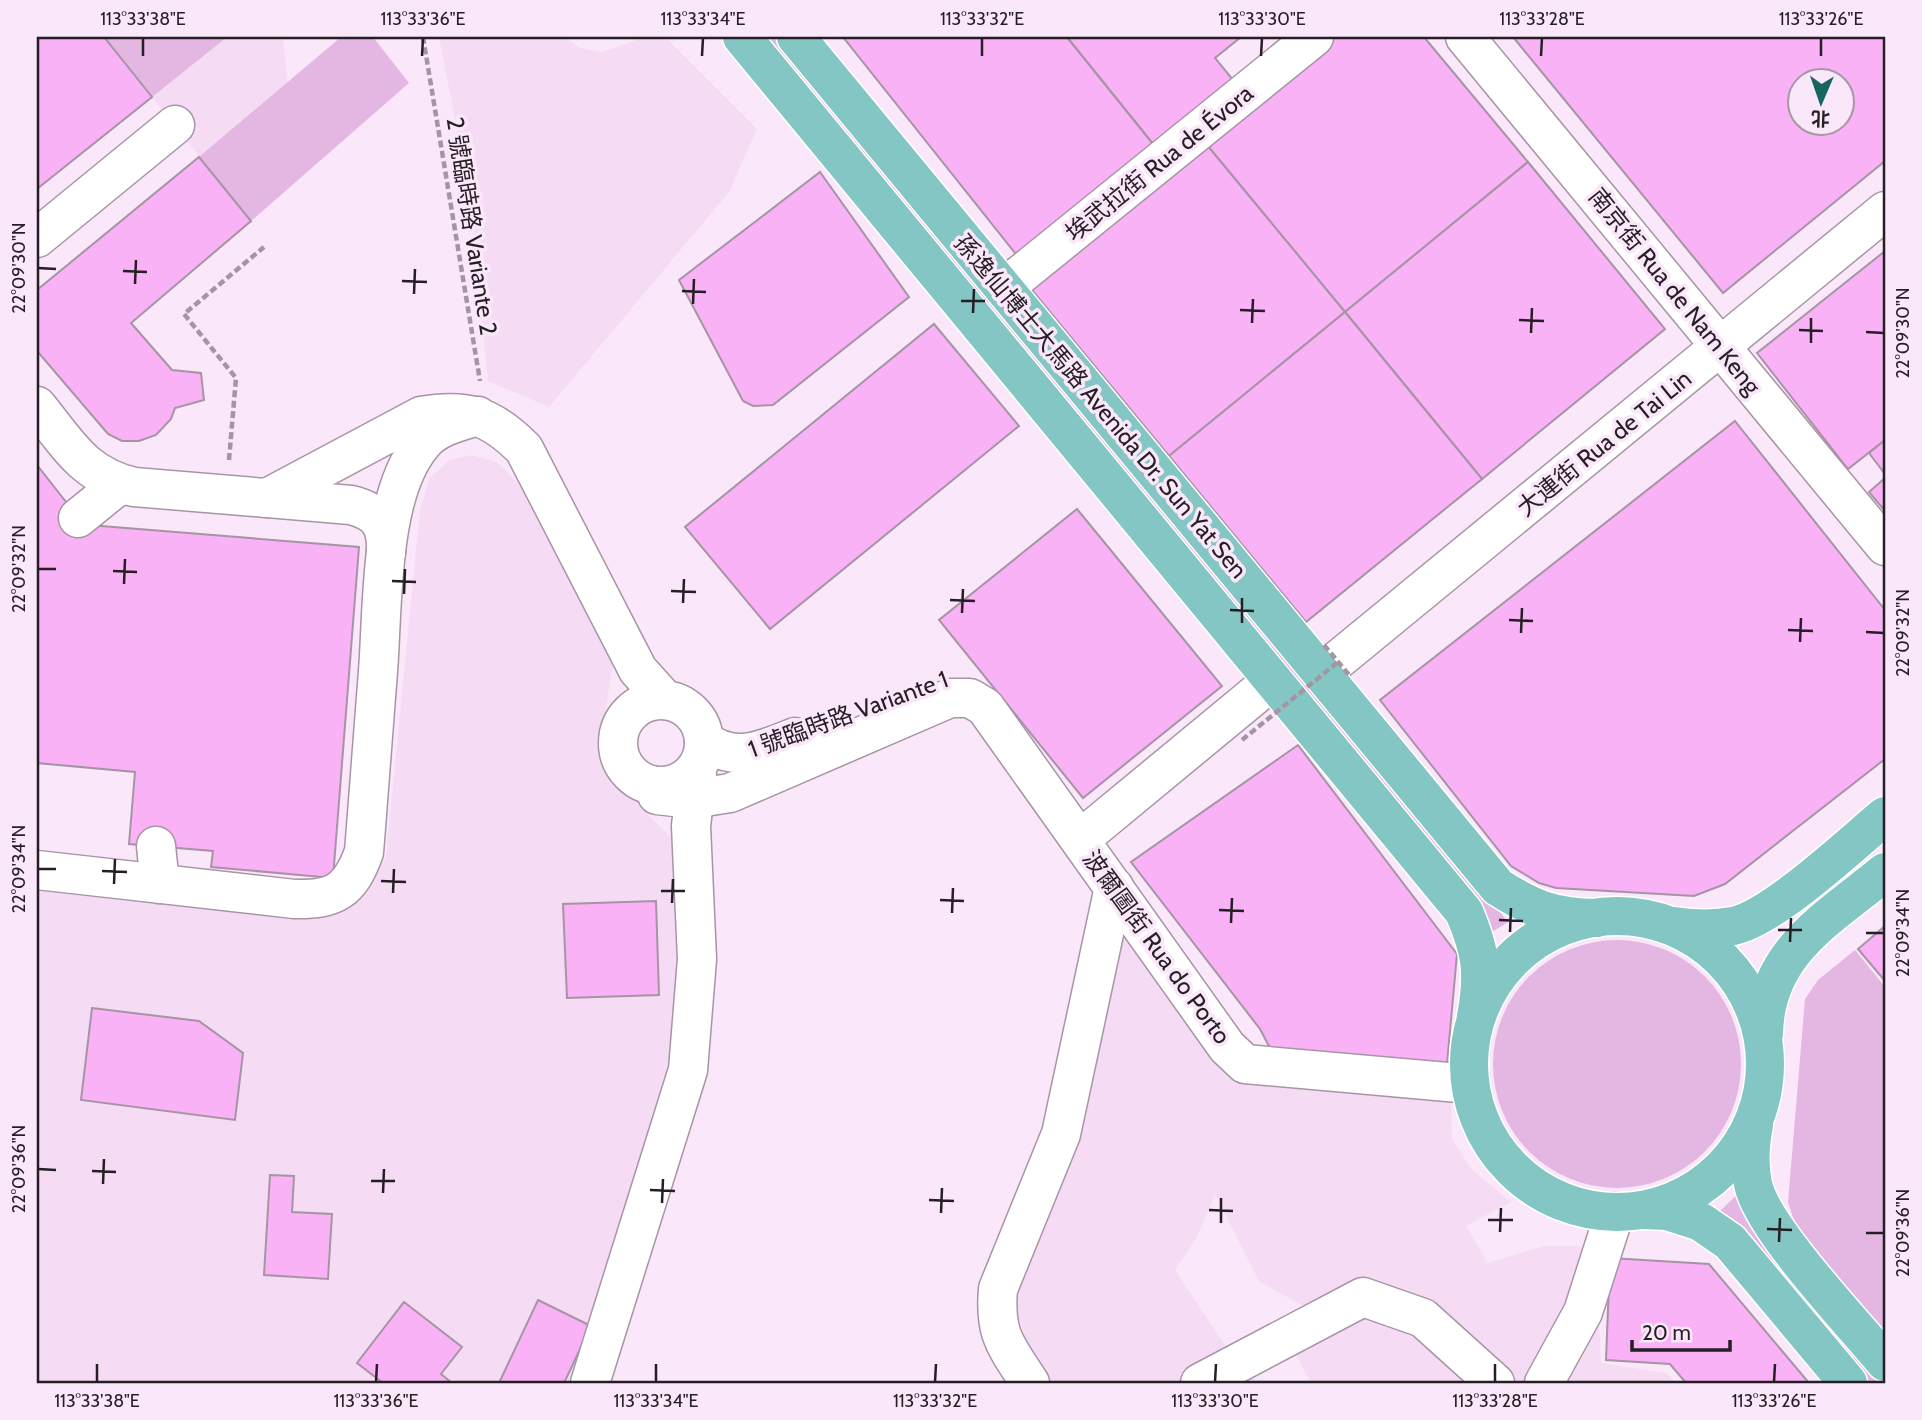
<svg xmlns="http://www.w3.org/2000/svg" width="1922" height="1420" viewBox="0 0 1922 1420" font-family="Cabin,'Noto Sans SC',sans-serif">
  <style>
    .built { fill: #f5dcf4 }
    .green { fill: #e4b7e2 }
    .building { fill: #f8b2f5; stroke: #a694a5; stroke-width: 2; fill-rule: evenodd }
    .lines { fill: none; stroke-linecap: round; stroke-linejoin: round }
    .minor-casing { stroke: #a795a6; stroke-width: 41 }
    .major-casing { stroke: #fff; stroke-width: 41 }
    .path { stroke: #a495a3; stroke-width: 4.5; stroke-dasharray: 7 3.5; stroke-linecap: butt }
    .minor { stroke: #fff; stroke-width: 38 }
    .major { stroke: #83c6c3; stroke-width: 38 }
    .path-bridge { stroke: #a495a3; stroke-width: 4.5; stroke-dasharray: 7 3.5; stroke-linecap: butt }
    .ticks { fill: none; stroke: #251e24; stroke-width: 2.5 }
    .labels { text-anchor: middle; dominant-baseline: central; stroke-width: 7; stroke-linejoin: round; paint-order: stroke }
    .street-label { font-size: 24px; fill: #251e24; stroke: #fae7f9 }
    .neatline { fill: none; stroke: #251e24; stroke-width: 2.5 }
    .ticks-label { font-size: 18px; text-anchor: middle; fill: #251e24 }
  </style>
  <rect width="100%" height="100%" fill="#fae7f9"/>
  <g class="built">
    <polygon points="104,37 283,37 288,88 216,177"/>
    <polygon points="439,37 565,37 580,48 602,52 645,37 665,37 757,129 729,192 549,407 488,381 469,191"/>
    <polygon points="472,455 498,463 523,488 613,663 603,727 604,765 629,796 674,840 683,919 678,1011 663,1086 568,1383 37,1383 37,884 334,916 368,891 386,856 420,510 429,479 449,460"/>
    <polygon points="1123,921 1218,1056 1451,1095 1452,1139 1471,1169 1511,1202 1466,1226 1488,1263 1544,1246 1595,1246 1601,1363 1666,1373 1676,1383 1311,1383 1292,1346 1329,1321 1259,1281 1215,1194 1197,1237 1175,1270 1224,1344 1257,1383 1046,1383 1034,1365 1018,1315 1016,1287"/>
  </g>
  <g class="green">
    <polygon points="104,37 227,37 152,97"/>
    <polygon points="341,37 373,37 409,83 251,221 199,157"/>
    <polygon points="757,37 780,37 1508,922 1492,932 1385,797"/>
    <circle cx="1617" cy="1064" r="124"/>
    <polygon points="1855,950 1885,987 1885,1335 1798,1233 1788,1202 1805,999 1818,980"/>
    <polygon points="1744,1188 1783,1264 1881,1383 1867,1383 1762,1256 1699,1219 1720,1211"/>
  </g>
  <g class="building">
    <polygon points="37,37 104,37 152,97 37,189"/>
    <polygon points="843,37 1067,37 1158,150 1019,258"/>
    <polygon points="1067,37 1241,37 1215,58 1238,86 1158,150"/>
    <polygon points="1327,37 1424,37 1528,162 1345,312 1202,139"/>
    <path d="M1513,37H1885V161L1723,293ZM1800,80H1842V122H1800Z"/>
    <polygon points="1202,139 1345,312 1169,456 1026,283"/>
    <polygon points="199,157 251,221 131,323 172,370 201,373 204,400 175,408 171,419 156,435 139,441 122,441 108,434 37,351 37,290"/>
    <polygon points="1528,162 1665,329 1482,479 1345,312"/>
    <polygon points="820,172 909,297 773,405 753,406 743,401 679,280"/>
    <polygon points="1885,251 1885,440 1848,469 1757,353"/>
    <polygon points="1345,312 1482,479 1306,622 1169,456"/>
    <polygon points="934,324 1019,426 770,629 685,527"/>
    <polygon points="1735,421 1885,610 1885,759 1725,884 1694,896 1556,888 1539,883 1511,866 1380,700"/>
    <polygon points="1885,440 1885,474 1869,453"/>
    <polygon points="37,465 81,521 89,525 359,547 333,878 211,867 213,851 129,844 135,772 37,763"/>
    <polygon points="1885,478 1885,511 1869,492"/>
    <polygon points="1077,509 1222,686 1083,798 939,620"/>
    <polygon points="1298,745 1457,954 1447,1064 1270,1048 1260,1029 1131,862"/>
    <polygon points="656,901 659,995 567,998 563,904"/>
    <polygon points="1885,926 1885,981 1858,949"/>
    <polygon points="92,1008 199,1021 243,1053 235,1120 81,1100"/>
    <polygon points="270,1175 294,1176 292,1212 332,1214 328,1279 264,1275"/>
    <polygon points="1610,1258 1709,1264 1809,1383 1686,1383 1670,1364 1606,1360"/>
    <polygon points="538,1300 591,1326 564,1383 499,1383"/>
    <polygon points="404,1302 462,1347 441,1374 452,1383 383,1383 357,1363"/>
  </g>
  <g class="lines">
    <defs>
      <g id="minor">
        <polyline points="1465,37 1885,546"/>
        <polyline points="37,238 175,125"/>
        <polyline points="1004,288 1314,37"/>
        <path d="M37,406C68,444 83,475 134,487L351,505C379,512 387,525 386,553"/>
        <path d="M267,498L421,416C468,408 491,416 524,449L638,670L665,700"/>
        <polyline points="78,518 115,488 126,485"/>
        <polyline points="1322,673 1885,211"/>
        <circle cx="661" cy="743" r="43"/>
        <path d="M704,740C734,764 763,750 795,737"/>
        <polyline points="657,795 692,799 730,793 950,698 970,698 985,707 1227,1047 1245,1064 1470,1084"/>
        <polyline points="1089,832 1273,680"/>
        <polyline points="156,846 160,884"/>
        <path d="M37,870L294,899C335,900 350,891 364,852C369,792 373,732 378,671C383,607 379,495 422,444C435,427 458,422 478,416"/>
        <polyline points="590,1383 688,1070 697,959 691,826 697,775"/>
        <path d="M1030,1383C1006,1346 994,1335 998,1289L1061,1134L1114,887"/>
        <polyline points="1200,1383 1363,1297 1423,1318 1495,1383"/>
        <polyline points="1544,1383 1583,1312 1615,1212"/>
      </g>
      <g id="major">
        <path d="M742,37L1464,912C1481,952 1484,973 1476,1017"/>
        <path d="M796,37L1498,887C1534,910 1554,917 1597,918"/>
        <circle cx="1617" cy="1064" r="148"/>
        <path d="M1674,926C1694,929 1712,930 1733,926C1773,918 1850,845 1885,816"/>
        <path d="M1764,1034C1765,952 1828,919 1885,872"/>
        <path d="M1754,1125C1750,1145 1749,1164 1753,1184C1762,1228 1853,1323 1885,1362"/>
        <polyline points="1644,1210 1667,1211 1701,1222 1730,1242 1848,1383"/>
      </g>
    </defs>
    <use href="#minor" class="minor-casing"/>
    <use href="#major" class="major-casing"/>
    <g class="path">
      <polyline points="423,37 480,381"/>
      <polyline points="229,460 236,378 184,314 264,247"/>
    </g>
    <use href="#minor" class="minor"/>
    <use href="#major" class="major"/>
    <g class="path-bridge">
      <polyline points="1324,645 1350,676"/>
      <polyline points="1242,740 1338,662"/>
    </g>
  </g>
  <path class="ticks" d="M143,56V38M422,56L423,38M702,56L703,38M982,56V38M1261,56L1262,38M1541,56L1542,38M1821,56V38M38,268L56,269M123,271L147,272M402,281L427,282M135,284L136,260M682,291L706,292M414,294L415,269M961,301H985M693,304L694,279M1240,310L1265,311M973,313L974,289M1519,320L1544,321M1252,323L1253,299M1799,330L1823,331M1866,332L1884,333M1531,333L1532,308M1811,343V318M38,569H56M113,571L137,572M392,581L416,582M124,584L125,559M671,591L696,592M404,594L405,569M950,600L975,601M683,603L684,579M1230,610L1254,611M962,613L963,589M1509,620L1533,621M1242,623V598M1788,630L1813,631M1866,632L1884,633M1521,633L1522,608M1800,642L1801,618M38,869H56M102,871L127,872M381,881L406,882M114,884L115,859M661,891H685M393,893L394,869M940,900L964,901M672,903L673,879M1219,910L1244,911M952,913L953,888M1499,920L1523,921M1231,923L1232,898M1778,930H1802M1510,932L1511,908M1866,933H1884M1790,942L1791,918M38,1169L56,1170M92,1171L116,1172M371,1181H395M103,1184L104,1159M650,1190L675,1191M383,1193L384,1169M929,1200L954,1201M662,1203L663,1179M1209,1210L1233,1211M941,1213L942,1188M1488,1220H1513M1221,1223V1198M1767,1229L1792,1230M1500,1232L1501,1208M1866,1233H1884M1779,1242L1780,1218M97,1382V1364M376,1382L377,1364M656,1382V1364M935,1382L936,1364M1215,1382L1216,1364M1495,1382V1364M1774,1382L1775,1364"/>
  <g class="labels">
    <g class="street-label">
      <text transform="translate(1159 163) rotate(-39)">埃武拉街 Rua de Évora</text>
      <text transform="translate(472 226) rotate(81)">2 號臨時路 Variante 2</text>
      <text transform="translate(1675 291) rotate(51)">南京街 Rua de Nam Keng</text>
      <text transform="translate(1101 406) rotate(50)">孫逸仙博士大馬路 Avenida Dr. Sun Yat Sen</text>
      <text transform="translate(1604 443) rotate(-39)">大連街 Rua de Tai Lin</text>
      <text transform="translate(848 714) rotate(-20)">1 號臨時路 Variante 1</text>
      <text transform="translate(1157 947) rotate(54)">波爾圖街 Rua do Porto</text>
    </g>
  </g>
  <rect width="1922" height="1420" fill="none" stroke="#fae7f9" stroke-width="77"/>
  <g transform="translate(1821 102) rotate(182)"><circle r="33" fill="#fae7f9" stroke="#a597a4" stroke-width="2"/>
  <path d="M0-5L12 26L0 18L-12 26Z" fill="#176561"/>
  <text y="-10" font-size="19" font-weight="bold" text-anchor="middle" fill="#251e24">北</text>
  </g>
  <path d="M1632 1340v10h98v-10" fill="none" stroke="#251e24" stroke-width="3.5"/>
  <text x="1642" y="1340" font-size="21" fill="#251e24" stroke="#fae7f9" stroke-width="5" paint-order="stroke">20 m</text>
  <rect x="38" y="38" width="1846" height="1344" class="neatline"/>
  <g class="ticks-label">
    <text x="143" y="25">113°33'38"E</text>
    <text x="423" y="25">113°33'36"E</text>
    <text x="703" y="25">113°33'34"E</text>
    <text x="982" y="25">113°33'32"E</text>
    <text x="1262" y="25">113°33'30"E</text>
    <text x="1542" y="25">113°33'28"E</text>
    <text x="1821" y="25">113°33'26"E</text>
    <text transform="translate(19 268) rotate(-90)" y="6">22°09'30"N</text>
    <text transform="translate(1903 333) rotate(-90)" y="6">22°09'30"N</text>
    <text transform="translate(19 569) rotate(-90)" y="6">22°09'32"N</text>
    <text transform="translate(1903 633) rotate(-90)" y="6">22°09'32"N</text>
    <text transform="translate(19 869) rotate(-90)" y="6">22°09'34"N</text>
    <text transform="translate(1903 933) rotate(-90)" y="6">22°09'34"N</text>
    <text transform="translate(19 1169) rotate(-90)" y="6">22°09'36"N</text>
    <text transform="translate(1903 1233) rotate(-90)" y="6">22°09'36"N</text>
    <text x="97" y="1407">113°33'38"E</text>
    <text x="376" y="1407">113°33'36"E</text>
    <text x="656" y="1407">113°33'34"E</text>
    <text x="935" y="1407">113°33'32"E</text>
    <text x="1215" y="1407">113°33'30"E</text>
    <text x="1495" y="1407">113°33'28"E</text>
    <text x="1774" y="1407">113°33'26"E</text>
  </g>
</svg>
